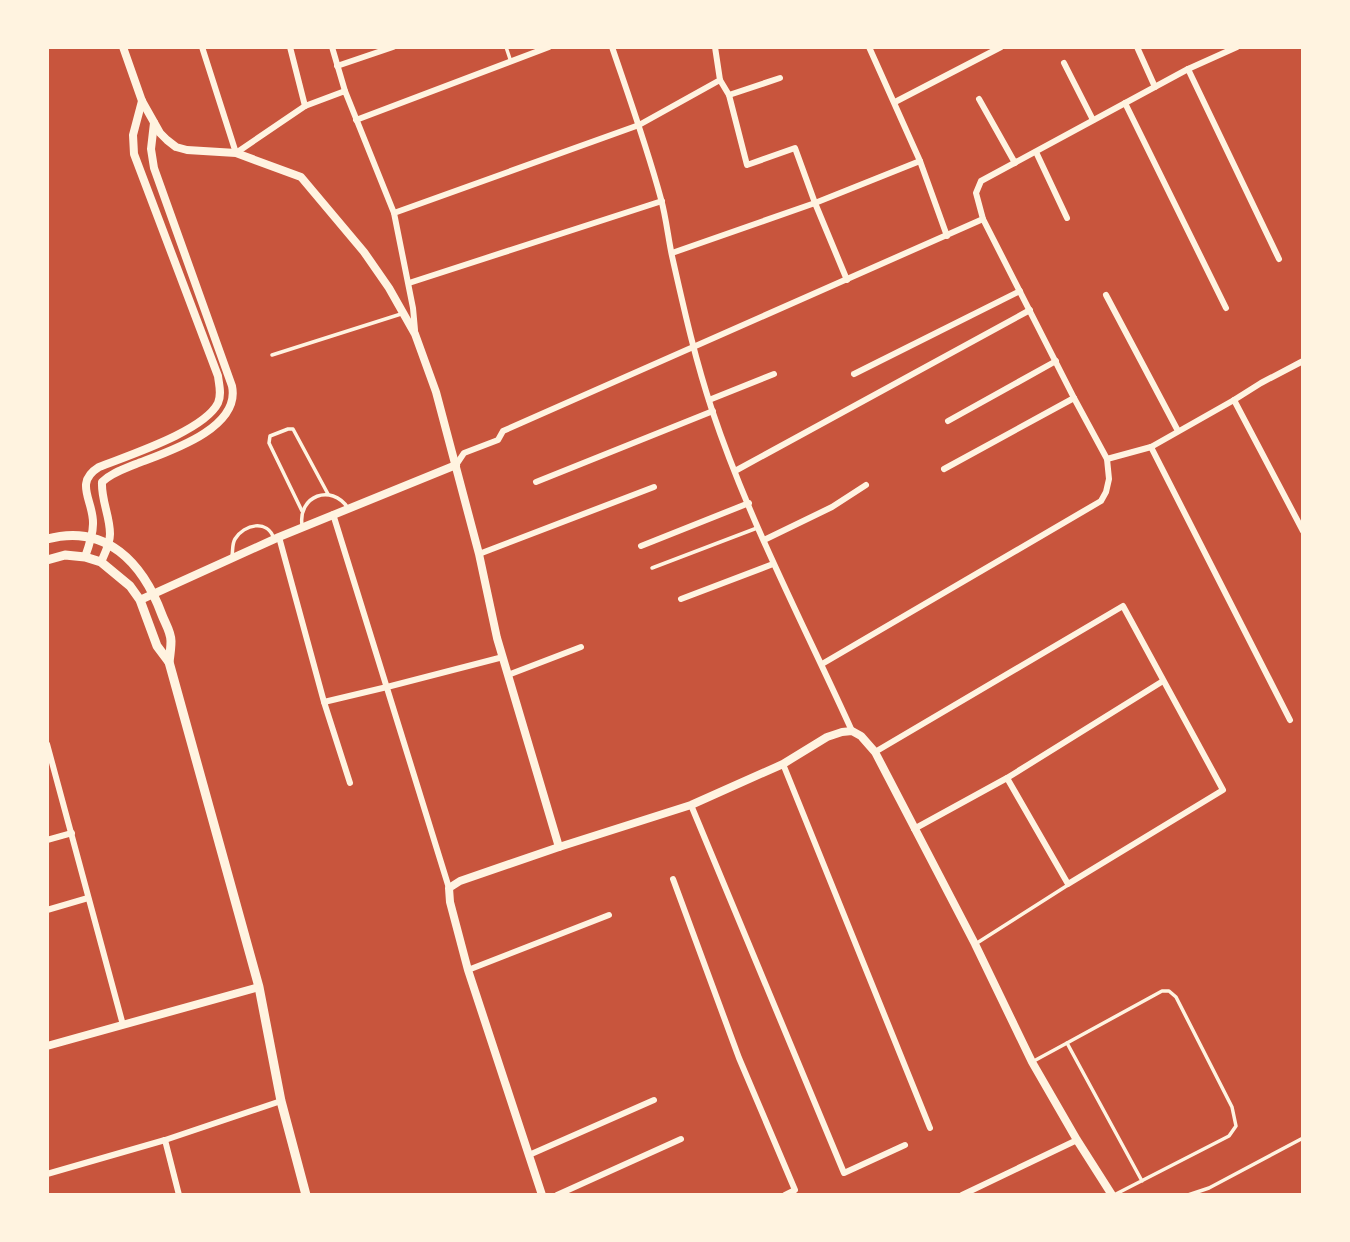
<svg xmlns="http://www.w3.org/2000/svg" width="1350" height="1242" viewBox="0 0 1350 1242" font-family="Signika,sans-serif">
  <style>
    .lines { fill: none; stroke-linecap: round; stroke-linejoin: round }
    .service { stroke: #fff3e0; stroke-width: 3.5 }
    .minor { stroke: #fff3e0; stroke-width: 6 }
    .tertiary { stroke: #fff3e0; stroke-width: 8 }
    .secondary { stroke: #fff3e0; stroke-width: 9 }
  </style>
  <rect width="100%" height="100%" fill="#c8553d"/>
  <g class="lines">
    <g class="service">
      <polyline points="506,47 511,62"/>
      <polyline points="272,355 401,314"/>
      <polyline points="302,511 269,443 270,436 288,429 293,429 328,494"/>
      <path d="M302,525C298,496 331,483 348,508"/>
      <path d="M232,556C233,550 232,544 235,539C244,524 268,519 274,539"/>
      <polyline points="652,568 757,528"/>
      <polyline points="977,943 1068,885"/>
      <polyline points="1032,1062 1067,1043"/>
      <polyline points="1114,1195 1229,1136 1236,1126 1232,1107 1176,997 1169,991 1162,991 1067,1043 1142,1181"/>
      <polyline points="1188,1195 1209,1188 1303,1138"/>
    </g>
    <g class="minor">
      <polyline points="202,47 236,153 305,106 345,91 394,213"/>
      <polyline points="290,47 305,106"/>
      <polyline points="332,47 345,91"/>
      <path d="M612,47C629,97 647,147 661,199C666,217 668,237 672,256C684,309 695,359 712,410C749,521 804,625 852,731"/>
      <polyline points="869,47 920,161 947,236"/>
      <polyline points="1137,47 1155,87"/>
      <polyline points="1064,63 1093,120"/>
      <polyline points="337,66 393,47"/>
      <polyline points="1188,69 1279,259"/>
      <polyline points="720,80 729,95 747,165 795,148 815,203 847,280"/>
      <polyline points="729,95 780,78"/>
      <polyline points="979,99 1015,163"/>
      <polyline points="895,102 1001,47"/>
      <polyline points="1125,103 1226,308"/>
      <polyline points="356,120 549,47"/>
      <polyline points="1036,152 1067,218"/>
      <polyline points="672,253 815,203 920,161"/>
      <polyline points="409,283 662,201"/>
      <polyline points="1106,295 1178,431"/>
      <polyline points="415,330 413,308 394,213 639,125 720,80 715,47"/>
      <polyline points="854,374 1020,291"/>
      <polyline points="709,400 774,374"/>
      <polyline points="1234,400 1303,531"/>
      <polyline points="948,421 1056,361"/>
      <polyline points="1151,447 1290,720"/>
      <polyline points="1107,459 1151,447 1234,400 1261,383 1303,361"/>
      <polyline points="456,465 464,453 498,440 503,431 983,219"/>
      <polyline points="944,469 1074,398"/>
      <polyline points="735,471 1030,310"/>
      <polyline points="536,482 713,411"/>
      <polyline points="333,514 449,888"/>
      <polyline points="279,537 324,702"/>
      <polyline points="764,540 832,507 866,485"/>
      <polyline points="641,546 749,503"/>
      <polyline points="479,554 654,487"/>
      <polyline points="681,599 773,564"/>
      <polyline points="822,664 1101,501 1106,492 1109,479 1107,459 1074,398 983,219 976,193 981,181 1188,69 1237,47"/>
      <polyline points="508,675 581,647"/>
      <polyline points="47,744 123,1025"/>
      <polyline points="875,752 1123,606 1223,790 1068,884 1007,778"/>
      <polyline points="783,764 930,1128"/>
      <polyline points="350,783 324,702 387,687 503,657"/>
      <polyline points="691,805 844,1173 905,1145"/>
      <polyline points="914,829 1007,778 1163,681"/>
      <polyline points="47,840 72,833"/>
      <polyline points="673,879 739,1058 795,1190 785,1195"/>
      <polyline points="47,910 88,898"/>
      <polyline points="468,970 609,915"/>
      <polyline points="165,1140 179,1195"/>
      <polyline points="529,1155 654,1100"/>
      <polyline points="47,1174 165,1140 281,1101"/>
      <polyline points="557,1195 681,1139"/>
      <polyline points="962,1195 1077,1140"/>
    </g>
    <g class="tertiary">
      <polyline points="123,47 142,101 160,133 167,140 176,147 187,150 236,153 301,177 364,252 389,288 415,334 436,392 479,554 497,638 559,847"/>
      <path d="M85,557C89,546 93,535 93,524C94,501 73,483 99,467C129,455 204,431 218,403C222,394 219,385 218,376L134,154L133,135L142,101"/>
      <path d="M101,562C105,553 110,544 110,534C110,516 101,500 102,482C111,473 124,469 136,464C167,452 241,429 232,386L154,168L151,149L154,123"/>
      <polyline points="140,600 279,537 456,465"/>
      <polyline points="47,1046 259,987"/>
      <polyline points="542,1195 468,970 450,902 449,888 460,881 559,847 691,805 783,764 827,737 842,732 852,731 861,736 875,752 975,944 1032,1062 1077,1140 1112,1195"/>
    </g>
    <g class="secondary">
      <path d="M47,539C106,523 143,563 162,615C165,623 171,632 171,641C171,648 170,655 169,662L259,987L281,1101L306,1195"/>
      <polyline points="47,560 65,555 85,557 101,562 130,586 140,600 157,646 169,662"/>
    </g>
  </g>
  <rect width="1350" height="1242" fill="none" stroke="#fff3e0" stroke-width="98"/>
</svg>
